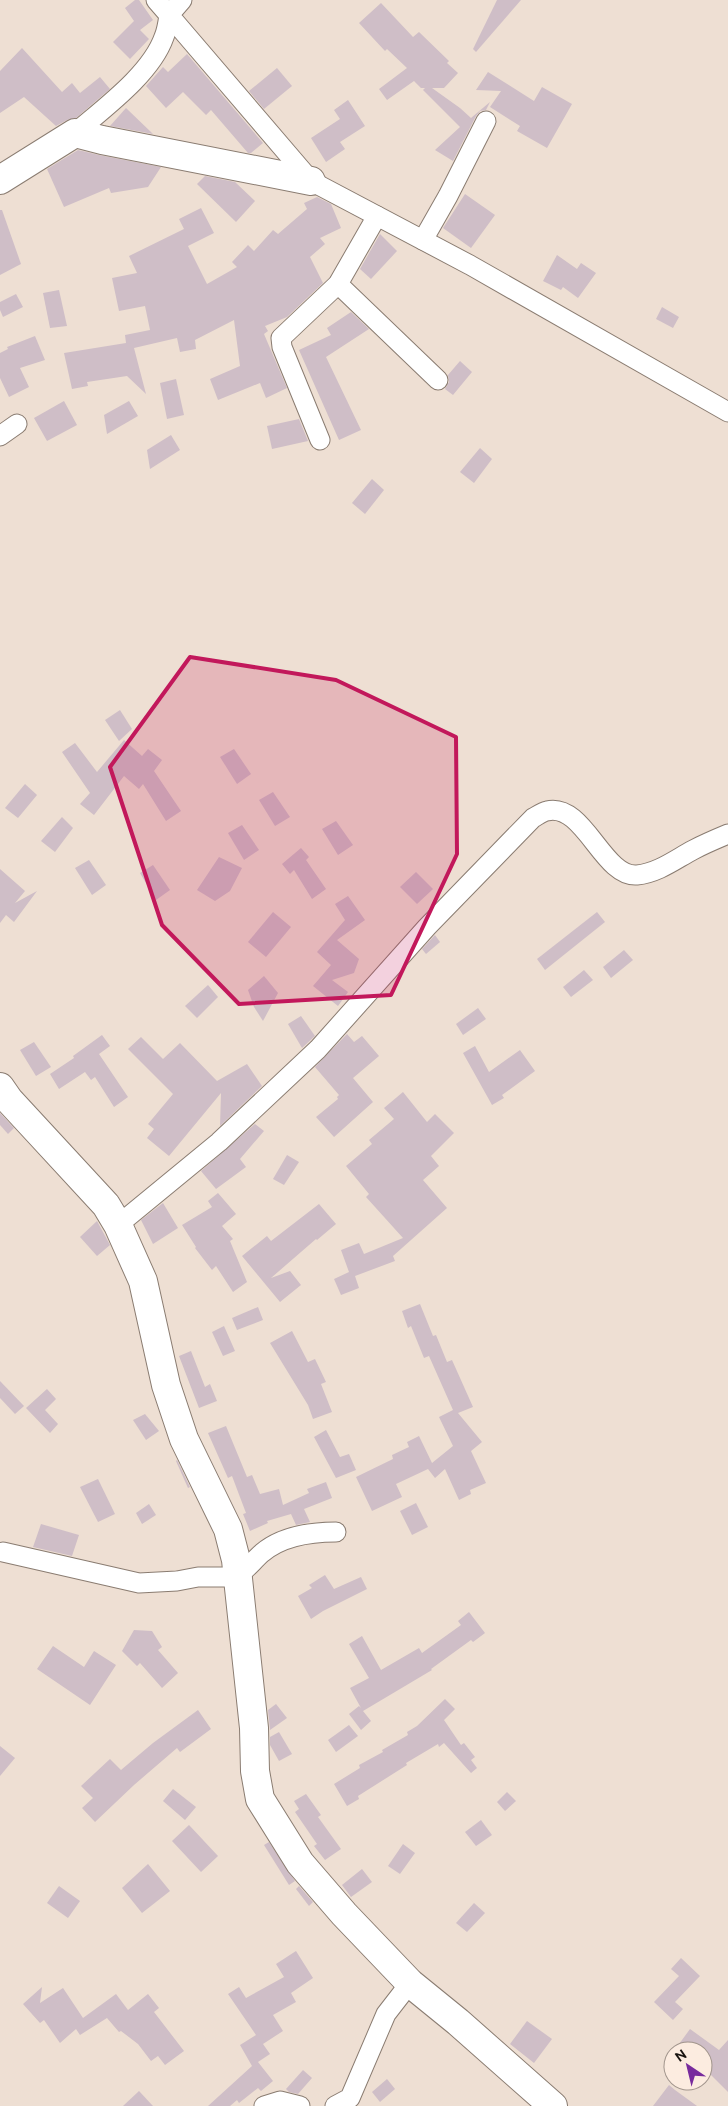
<svg xmlns="http://www.w3.org/2000/svg" width="728" height="2106" viewBox="0 0 728 2106" font-family="Ubuntu,sans-serif">
  <style>
    .building { fill: #cfbec7 }
    .lines { fill: none; stroke-linecap: round; stroke-linejoin: round }
    .street-casing { stroke: #8a7c71; stroke-width: 21 }
    .secondary-casing { stroke: #8a7c71; stroke-width: 30 }
    .street { stroke: #fff; stroke-width: 19 }
    .secondary { stroke: #fff; stroke-width: 28 }
    .marked { fill: #c2185b; fill-opacity: 0.2; stroke: #c2185b; stroke-width: 4; stroke-linejoin: round }
  </style>
  <rect width="100%" height="100%" fill="#eedfd3"/>
  <g class="building">
    <polygon points="135,0 139,0 153,20 140,30 149,39 130,59 113,42 134,21 125,8"/>
    <polygon points="497,0 521,0 476,52 473,49"/>
    <polygon points="381,3 413,37 419,32 449,61 447,63 458,73 444,88 432,88 460,108 471,118 490,102 486,110 480,111 476,116 453,161 435,150 460,127 423,90 425,88 421,88 414,81 387,100 379,89 407,68 387,49 385,51 359,23"/>
    <polygon points="22,48 62,92 72,83 80,93 100,77 110,89 76,118 67,120 56,126 24,97 0,113 0,71"/>
    <polygon points="187,54 263,143 251,153 248,153 211,110 206,115 183,92 166,108 146,86 163,67 168,72"/>
    <polygon points="277,68 292,86 264,109 249,91"/>
    <polygon points="488,72 534,101 542,87 572,104 547,148 517,131 520,126 490,107 501,91 476,90"/>
    <polygon points="348,100 365,126 340,142 345,149 326,162 311,138 340,119 334,110"/>
    <polygon points="126,108 153,134 110,126"/>
    <polygon points="78,150 99,155 161,167 148,187 111,193 109,188 64,207 47,169"/>
    <polygon points="205,176 235,182 255,201 236,222 197,184"/>
    <polygon points="465,194 495,215 471,248 443,228"/>
    <polygon points="317,197 331,204 341,228 320,238 325,244 310,257 323,283 287,317 265,326 268,331 264,334 287,388 266,398 260,383 218,400 210,379 240,366 234,320 195,340 196,349 180,352 177,338 134,348 146,394 127,376 87,382 88,386 72,389 64,353 126,343 125,335 150,330 145,306 119,311 112,278 137,273 129,256 184,229 179,219 201,208 214,233 188,246 207,284 237,267 232,262 248,245 254,251 273,230 278,234 307,209 304,203"/>
    <polygon points="0,210 2,210 21,264 0,275"/>
    <polygon points="380,234 397,251 371,279 360,269"/>
    <polygon points="557,255 577,269 581,263 596,273 578,298 563,287 561,290 543,281"/>
    <polygon points="59,290 67,326 50,328 43,293"/>
    <polygon points="16,294 23,307 3,317 0,310 0,302"/>
    <polygon points="662,307 679,317 673,328 656,319"/>
    <polygon points="351,312 369,329 326,357 361,430 339,440 299,350 331,335 327,328"/>
    <polygon points="35,336 45,360 20,368 29,387 9,397 0,378 0,353 8,349 7,347"/>
    <polygon points="460,361 472,372 453,395 445,389 449,382 448,375"/>
    <polygon points="176,379 184,415 167,419 160,383"/>
    <polygon points="64,401 77,425 47,441 34,418"/>
    <polygon points="129,401 138,416 107,434 104,415"/>
    <polygon points="299,419 308,441 272,449 267,426"/>
    <polygon points="171,435 180,450 150,469 147,450"/>
    <polygon points="480,448 492,459 474,483 460,472"/>
    <polygon points="372,479 384,490 365,514 352,503"/>
    <polygon points="120,710 132,729 119,741 105,720"/>
    <polygon points="124,740 142,756 148,749 162,760 154,771 181,811 166,821 143,784 139,789 124,776 94,815 80,804 90,793 62,752 75,743 97,772"/>
    <polygon points="234,749 251,774 237,784 220,757"/>
    <polygon points="25,784 37,795 18,818 5,808"/>
    <polygon points="273,792 290,817 275,826 259,800"/>
    <polygon points="62,817 73,828 55,852 41,841"/>
    <polygon points="336,821 353,845 338,855 322,829"/>
    <polygon points="242,825 259,850 244,860 228,833"/>
    <polygon points="301,848 309,857 306,860 326,889 312,899 294,870 290,874 282,864"/>
    <polygon points="219,857 242,868 230,891 215,901 197,890"/>
    <polygon points="89,860 106,885 92,895 75,868"/>
    <polygon points="153,865 170,890 156,900 140,873"/>
    <polygon points="0,869 25,891 15,903 37,891 14,922 6,915 0,923"/>
    <polygon points="416,872 433,889 417,904 400,887"/>
    <polygon points="348,896 365,920 337,940 359,959 354,973 332,980 348,992 338,1006 313,986 331,965 317,952 345,920 335,904"/>
    <polygon points="273,912 291,927 266,957 248,942"/>
    <polygon points="597,912 605,922 545,970 537,959"/>
    <polygon points="435,935 440,942 426,954 422,949"/>
    <polygon points="624,950 633,960 611,978 603,967"/>
    <polygon points="584,970 593,980 571,997 563,987"/>
    <polygon points="264,976 278,993 263,1021 254,1007 248,990"/>
    <polygon points="208,985 218,997 197,1018 185,1006"/>
    <polygon points="478,1008 486,1019 463,1035 456,1024"/>
    <polygon points="301,1016 315,1036 302,1048 288,1024"/>
    <polygon points="347,1034 354,1042 362,1036 379,1056 353,1078 373,1102 334,1137 316,1117 338,1099 337,1097 339,1095 315,1067"/>
    <polygon points="102,1035 110,1046 99,1054 128,1097 114,1107 95,1077 91,1080 85,1072 59,1089 50,1074 74,1058 73,1056"/>
    <polygon points="141,1037 163,1059 180,1043 217,1081 247,1064 262,1086 220,1126 221,1093 169,1156 147,1138 154,1129 148,1124 173,1094 128,1049"/>
    <polygon points="34,1042 51,1067 36,1076 20,1050"/>
    <polygon points="475,1046 489,1072 520,1050 535,1071 502,1095 504,1098 492,1105 463,1053"/>
    <polygon points="403,1092 427,1122 435,1114 454,1133 431,1156 439,1166 423,1180 447,1208 393,1256 395,1261 355,1276 359,1288 341,1295 334,1279 349,1272 341,1250 359,1243 364,1254 403,1238 366,1197 369,1194 346,1166 372,1144 369,1140 394,1119 384,1108"/>
    <polygon points="0,1113 14,1128 8,1134 0,1125"/>
    <polygon points="255,1124 264,1131 240,1159 246,1167 216,1189 201,1171"/>
    <polygon points="287,1155 299,1162 284,1185 273,1179"/>
    <polygon points="218,1193 236,1214 222,1226 233,1239 230,1241 247,1282 233,1292 216,1266 212,1270 195,1248 196,1247 182,1225 212,1207 208,1201"/>
    <polygon points="163,1203 178,1228 153,1244 141,1220"/>
    <polygon points="319,1204 336,1224 317,1240 316,1239 271,1278 290,1271 301,1285 280,1302 242,1256 267,1236 271,1241"/>
    <polygon points="97,1221 110,1245 97,1256 80,1237"/>
    <polygon points="420,1304 433,1336 436,1335 447,1362 452,1360 473,1407 458,1413 482,1442 471,1451 486,1483 470,1490 471,1494 459,1500 445,1469 435,1478 428,1469 396,1484 402,1497 372,1511 356,1477 393,1459 392,1455 409,1447 407,1442 419,1436 432,1463 453,1446 439,1417 453,1410 429,1356 424,1358 411,1326 408,1328 402,1311"/>
    <polygon points="258,1307 263,1320 237,1330 232,1318"/>
    <polygon points="224,1326 235,1351 223,1356 212,1332"/>
    <polygon points="292,1331 308,1362 315,1359 326,1382 321,1384 332,1412 313,1419 308,1405 270,1343"/>
    <polygon points="191,1351 205,1387 210,1384 217,1401 199,1408 179,1356"/>
    <polygon points="0,1381 24,1406 15,1414 0,1398"/>
    <polygon points="47,1389 56,1399 45,1410 58,1424 50,1433 26,1408"/>
    <polygon points="145,1414 159,1431 146,1440 133,1420"/>
    <polygon points="226,1426 247,1477 252,1475 260,1494 279,1489 283,1505 309,1493 307,1489 326,1482 332,1498 304,1509 310,1522 296,1525 291,1514 267,1521 268,1523 250,1531 243,1514 246,1513 232,1476 228,1478 208,1433"/>
    <polygon points="326,1430 340,1457 349,1454 356,1470 336,1478 314,1437"/>
    <polygon points="177,1460 190,1487 188,1488 176,1461"/>
    <polygon points="98,1479 115,1514 98,1522 80,1487"/>
    <polygon points="416,1503 428,1527 412,1535 400,1511"/>
    <polygon points="149,1504 156,1515 142,1524 136,1513"/>
    <polygon points="41,1524 79,1535 72,1556 33,1547"/>
    <polygon points="325,1575 334,1589 361,1577 367,1589 323,1611 311,1619 298,1596 312,1588 309,1585"/>
    <polygon points="469,1612 485,1633 473,1642 471,1640 431,1669 432,1670 363,1711 371,1721 361,1730 349,1714 359,1706 361,1708 350,1688 369,1678 349,1644 362,1636 381,1670 419,1648 422,1653 461,1625 458,1621"/>
    <polygon points="134,1630 152,1631 162,1647 158,1650 178,1673 162,1688 140,1663 137,1666 122,1651"/>
    <polygon points="53,1646 84,1667 94,1651 116,1665 90,1705 37,1669"/>
    <polygon points="445,1699 455,1709 444,1720 461,1745 464,1743 475,1757 471,1760 477,1768 471,1773 444,1743 439,1747 438,1744 406,1763 407,1765 358,1796 359,1799 347,1806 334,1784 360,1768 359,1765 383,1752 382,1750 408,1735 407,1732 417,1726"/>
    <polygon points="276,1704 287,1718 270,1730 268,1710"/>
    <polygon points="198,1710 211,1729 180,1752 177,1748 134,1785 95,1822 82,1808 93,1798 81,1786 110,1759 121,1770 153,1743"/>
    <polygon points="349,1725 358,1736 336,1752 328,1740"/>
    <polygon points="279,1732 292,1754 279,1761 270,1745 270,1737"/>
    <polygon points="0,1746 15,1758 0,1776"/>
    <polygon points="173,1789 196,1807 185,1820 163,1801"/>
    <polygon points="507,1792 516,1801 505,1811 497,1802"/>
    <polygon points="306,1794 321,1815 318,1817 341,1849 325,1860 314,1846 317,1844 295,1812 299,1809 294,1801"/>
    <polygon points="481,1820 492,1835 476,1846 465,1832"/>
    <polygon points="189,1825 218,1856 201,1872 172,1841"/>
    <polygon points="269,1842 295,1881 289,1885 264,1845"/>
    <polygon points="403,1844 415,1853 400,1874 388,1866"/>
    <polygon points="148,1864 170,1891 142,1913 122,1888"/>
    <polygon points="362,1869 372,1882 351,1897 342,1885"/>
    <polygon points="59,1886 80,1901 68,1918 47,1903"/>
    <polygon points="299,1886 313,1902 309,1906 296,1889"/>
    <polygon points="474,1903 485,1913 467,1932 456,1923"/>
    <polygon points="296,1951 313,1978 291,1993 296,2002 273,2015 283,2031 263,2044 270,2054 258,2062 273,2081 261,2091 258,2088 239,2103 237,2100 230,2106 208,2106 252,2066 240,2045 256,2035 228,1994 239,1987 246,1998 284,1977 276,1964"/>
    <polygon points="681,1958 700,1976 675,2002 683,2009 673,2020 654,2002 679,1976 671,1969"/>
    <polygon points="42,1987 40,2003 63,1988 83,2018 116,1994 128,2010 148,1994 159,2008 154,2012 184,2051 165,2065 158,2056 151,2061 138,2044 121,2031 119,2032 107,2018 80,2035 76,2029 60,2043 44,2020 40,2023 23,2004"/>
    <polygon points="527,2021 552,2039 534,2063 510,2044"/>
    <polygon points="690,2029 719,2050 728,2040 728,2092 703,2067 703,2051 674,2051"/>
    <polygon points="303,2070 312,2078 298,2094 289,2092 286,2089"/>
    <polygon points="387,2079 395,2089 380,2102 372,2092"/>
    <polygon points="669,2085 675,2090 697,2106 653,2106"/>
    <polygon points="139,2091 153,2106 123,2106"/>
  </g>
  <g class="lines">
    <defs>
      <g id="street">
        <polyline points="182,0 169,15 311,181 470,265 728,412"/>
        <path d="M75,133C104,108 151,74 164,37C167,30 168,22 169,15L156,0"/>
        <polyline points="423,240 448,196 486,121"/>
        <polyline points="338,284 438,380"/>
        <polyline points="0,436 17,424"/>
        <polyline points="320,440 282,347 281,338 338,284 377,216"/>
        <path d="M118,1225L219,1142L318,1049L427,927L533,818C537,816 542,812 547,811C584,802 603,878 637,875C658,873 676,859 693,850C704,844 716,839 728,834"/>
        <path d="M3,1552L139,1583L177,1581L198,1577H236C246,1570 253,1561 262,1553C282,1536 312,1532 336,1532"/>
        <polyline points="264,2106 280,2101 300,2106"/>
        <polyline points="335,2106 350,2098 386,2014 410,1983"/>
      </g>
      <g id="secondary">
        <polyline points="0,180 75,133 102,140 311,181"/>
        <polyline points="0,1087 9,1100 106,1205 118,1225 143,1281 166,1385 184,1439 228,1529 236,1560 254,1728 255,1771 260,1799 300,1863 344,1914 410,1983 458,2022 553,2106"/>
      </g>
    </defs>
    <use href="#street" class="street-casing"/>
    <use href="#secondary" class="secondary-casing"/>
    <use href="#street" class="street"/>
    <use href="#secondary" class="secondary"/>
  </g>
  <path class="marked" d="M190,657L336,680L456,737L457,854L391,995L239,1004L162,925L110,767Z"/>
  <g transform="translate(688 2066) rotate(325)"><circle r="24" fill="#fcece0" stroke="#a1958c"/>
  <path d="M0-4L9 19L0 12L-9 19Z" fill="#782b9d"/>
  <text y="-8" font-size="14" font-weight="bold" text-anchor="middle" fill="#18130f">N</text>
  </g>
</svg>
